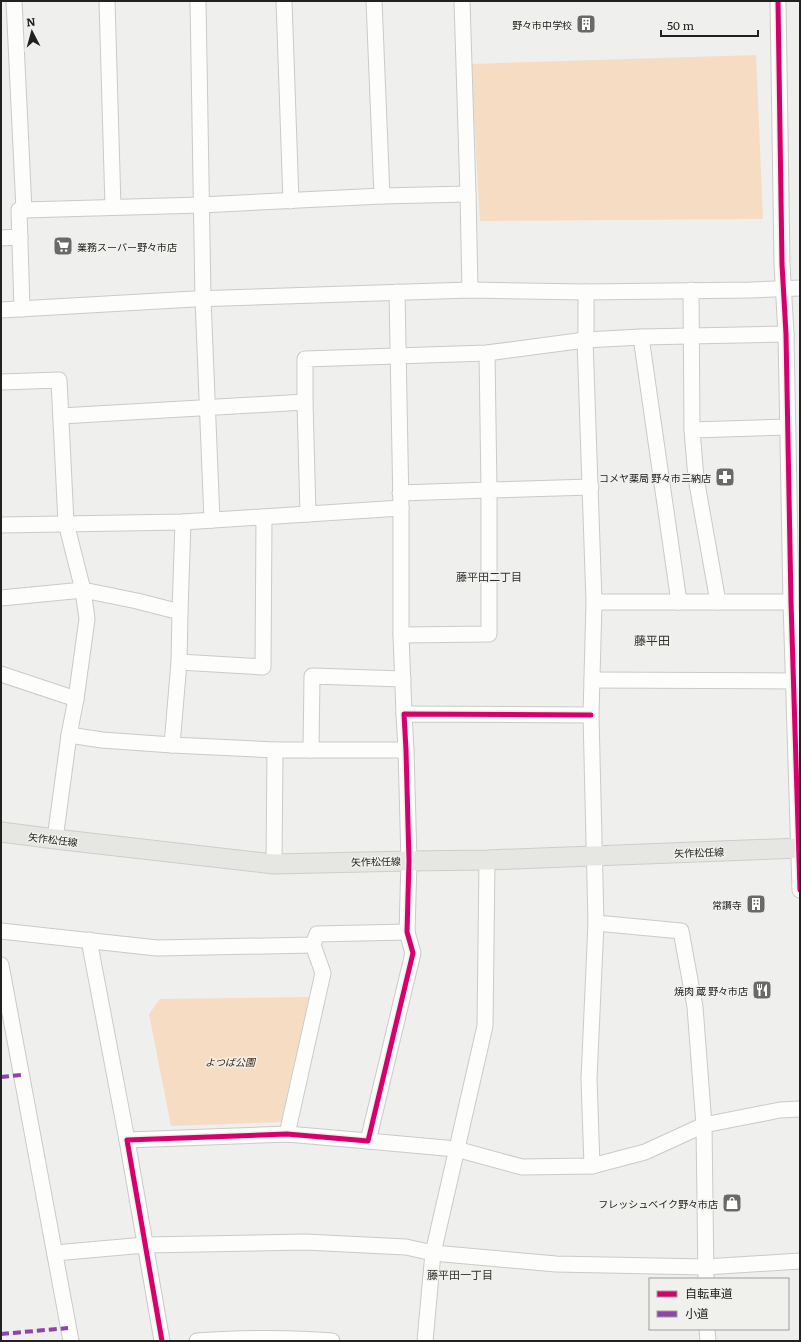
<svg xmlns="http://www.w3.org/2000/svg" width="801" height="1342" viewBox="0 0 801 1342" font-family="Literata,'Noto Sans JP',serif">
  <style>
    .green { fill: #f6dcc3 }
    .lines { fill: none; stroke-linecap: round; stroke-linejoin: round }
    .minor-casing { stroke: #cacac9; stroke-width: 17 }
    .major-casing { stroke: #cdcdcc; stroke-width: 21 }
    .minor { stroke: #fdfdfc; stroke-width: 15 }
    .major { stroke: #e6e6e2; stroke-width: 19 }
    .quiet { stroke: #8e44ad; stroke-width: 4; stroke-dasharray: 8 4; stroke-linecap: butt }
    .cycleway-casing { stroke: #f0f0ed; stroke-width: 8 }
    .cycleway { stroke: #d6006c; stroke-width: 5 }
    .labels { text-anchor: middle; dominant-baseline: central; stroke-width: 3; stroke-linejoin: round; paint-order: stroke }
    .poi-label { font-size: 10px; fill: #212120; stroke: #f0f0ed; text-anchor: end }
    .street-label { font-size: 10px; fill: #212120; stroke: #f0f0ed }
    .park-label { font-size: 10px; font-style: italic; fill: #402910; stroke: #f0f0ed }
    .neighbourhood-label { font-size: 11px; fill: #31312e; stroke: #f0f0ed }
    .quarter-label { font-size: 12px; fill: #31312e; stroke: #f0f0ed }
  </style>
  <rect width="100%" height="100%" fill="#efefee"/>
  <g class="green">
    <polygon points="756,55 763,219 480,221 471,64"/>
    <polygon points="309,997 281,1122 171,1126 149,1014 160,999"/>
  </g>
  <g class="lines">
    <defs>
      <g id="minor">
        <polyline points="14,1 24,210"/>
        <polyline points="107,1 113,207"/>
        <polyline points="198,1 203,299 212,520"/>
        <polyline points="284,1 291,201"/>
        <polyline points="374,1 382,196"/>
        <polyline points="462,1 468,194"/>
        <polyline points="778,1 782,264 786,334 791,602 800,890"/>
        <polyline points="1,238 20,237"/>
        <polyline points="691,290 692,430"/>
        <polyline points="397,292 401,508 401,635 404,714"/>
        <polyline points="586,292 586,330 585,340 594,602 591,715 596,923 589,1079 592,1166"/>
        <polyline points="22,309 19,210 24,210 201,205 382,196 468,194 470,290"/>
        <polyline points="1,310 194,299 470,290 586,292 751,290 800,288"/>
        <polyline points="641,337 679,602"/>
        <polyline points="1,382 59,380 66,523 83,590 87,619 76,699 69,735 55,839"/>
        <polyline points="61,416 305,402"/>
        <polyline points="788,427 692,430 696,478 718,602 791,602"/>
        <polyline points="400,493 489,490 487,353"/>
        <polyline points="308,514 305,402 305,359 487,353 585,340 641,337 786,334"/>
        <polyline points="1,525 183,522 401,508"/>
        <polyline points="1,598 83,590 137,601 180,612 179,662 172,745 275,750 406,750"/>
        <polyline points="594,602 718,602"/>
        <polyline points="180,612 183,522"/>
        <polyline points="401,635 489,634 489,490 591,487"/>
        <polyline points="179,662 263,667 264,517"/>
        <polyline points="1,674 76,699"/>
        <polyline points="592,680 794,681"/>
        <polyline points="69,735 102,740 172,745"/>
        <polyline points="311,750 312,676 403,679"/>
        <polyline points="274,864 275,750"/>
        <polyline points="596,923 681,931 695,1007 704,1125 706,1279"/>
        <polyline points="1,931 157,948 313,945 317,934 407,932"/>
        <polyline points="89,940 127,1140"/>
        <polyline points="1,965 71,1341"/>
        <polyline points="287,1134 323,973 313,945"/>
        <polyline points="368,1141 456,1149 522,1167 592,1166 645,1152 704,1125 780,1110 800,1109"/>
        <polyline points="55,1253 145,1245 305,1242 406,1247 433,1253 556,1264 705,1267 800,1261"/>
        <polyline points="707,1329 708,1341"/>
        <polyline points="162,1341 127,1140 287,1134 368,1141 413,953 407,932 409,861 406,750 404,714 591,715"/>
        <path d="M197,1341C242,1338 287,1337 332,1341"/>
        <polyline points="425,1341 433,1253 485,1026 487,860"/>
      </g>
      <polyline id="major" points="1,832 55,839 274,864 409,861 487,860 800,848"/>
    </defs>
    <use href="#minor" class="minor-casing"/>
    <use href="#major" class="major-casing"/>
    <use href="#minor" class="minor"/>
    <use href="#major" class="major"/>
    <g class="quiet">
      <polyline points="1,1077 21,1075"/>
      <polyline points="1,1334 68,1328"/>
    </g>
    <defs>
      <g id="cycleway">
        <polyline points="778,1 782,264 786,334 791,602 800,890"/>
        <polyline points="162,1341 127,1140 287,1134 368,1141 413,953 407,932 409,861 406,750 404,714 591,715"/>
      </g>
    </defs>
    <use href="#cycleway" class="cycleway-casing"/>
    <use href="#cycleway" class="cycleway"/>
  </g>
  <defs>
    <symbol id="building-square" viewBox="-11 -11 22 22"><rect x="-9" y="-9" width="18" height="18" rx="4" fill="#696968" stroke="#f0f0ed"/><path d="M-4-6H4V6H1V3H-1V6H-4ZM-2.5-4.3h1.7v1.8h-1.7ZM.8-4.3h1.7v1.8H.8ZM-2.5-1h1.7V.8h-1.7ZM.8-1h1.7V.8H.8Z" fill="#fff"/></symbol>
    <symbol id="supermarket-square" viewBox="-11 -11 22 22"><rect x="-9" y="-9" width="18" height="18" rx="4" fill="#696968" stroke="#f0f0ed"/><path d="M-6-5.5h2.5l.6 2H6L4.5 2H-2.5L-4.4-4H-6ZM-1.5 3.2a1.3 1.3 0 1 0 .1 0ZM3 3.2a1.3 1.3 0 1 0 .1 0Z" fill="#fff"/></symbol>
    <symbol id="pharmacy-square" viewBox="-11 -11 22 22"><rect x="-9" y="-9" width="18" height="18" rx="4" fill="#696968" stroke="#f0f0ed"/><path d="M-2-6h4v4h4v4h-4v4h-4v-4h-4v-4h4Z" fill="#fff"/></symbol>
    <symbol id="restaurant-square" viewBox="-11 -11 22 22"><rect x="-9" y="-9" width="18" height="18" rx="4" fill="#696968" stroke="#f0f0ed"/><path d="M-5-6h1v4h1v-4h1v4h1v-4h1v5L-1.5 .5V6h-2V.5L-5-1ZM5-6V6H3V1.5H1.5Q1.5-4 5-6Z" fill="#fff"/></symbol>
    <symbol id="shop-square" viewBox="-11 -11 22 22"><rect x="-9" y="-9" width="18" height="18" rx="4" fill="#696968" stroke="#f0f0ed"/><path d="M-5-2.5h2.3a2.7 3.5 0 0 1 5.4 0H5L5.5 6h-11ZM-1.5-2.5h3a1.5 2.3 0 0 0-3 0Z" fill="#fff"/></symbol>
  </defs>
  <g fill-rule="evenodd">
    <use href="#building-square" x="575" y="13" width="22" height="22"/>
    <use href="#supermarket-square" x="52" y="235" width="22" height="22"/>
    <use href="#pharmacy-square" x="714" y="466" width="22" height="22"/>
    <use href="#building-square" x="745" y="893" width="22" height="22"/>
    <use href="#restaurant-square" x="751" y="979" width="22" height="22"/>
    <use href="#shop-square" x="721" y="1192" width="22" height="22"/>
  </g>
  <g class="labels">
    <g class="poi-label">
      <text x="572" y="24">野々市中学校</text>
      <text x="77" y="246" text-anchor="start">業務スーパー野々市店</text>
      <text x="711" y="477">コメヤ薬局 野々市三納店</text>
      <text x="742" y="904">常讃寺</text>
      <text x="748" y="990">焼肉 蔵 野々市店</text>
      <text x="718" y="1203">フレッシュベイク野々市店</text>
    </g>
    <g class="street-label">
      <text transform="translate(53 839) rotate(7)">矢作松任線</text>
      <text transform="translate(699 852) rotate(-2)">矢作松任線</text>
      <text transform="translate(376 861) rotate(-1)">矢作松任線</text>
    </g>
    <g class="park-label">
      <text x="230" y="1061">よつば公園</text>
    </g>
    <g class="neighbourhood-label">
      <text x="489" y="576">藤平田二丁目</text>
      <text x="460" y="1274">藤平田一丁目</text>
    </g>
    <g class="quarter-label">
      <text x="652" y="640">藤平田</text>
    </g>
  </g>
  <rect width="801" height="1342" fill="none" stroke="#212120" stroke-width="4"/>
  <rect x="649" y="1278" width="140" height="52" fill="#f0f0ed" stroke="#9d9d9b"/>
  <rect x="657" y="1291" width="20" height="6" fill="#d6006c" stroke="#9d9d9b"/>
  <text x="685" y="1298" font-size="12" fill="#212120">自転車道</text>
  <rect x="657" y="1311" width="20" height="6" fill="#8e44ad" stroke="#9d9d9b"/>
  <text x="685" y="1318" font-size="12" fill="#212120">小道</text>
  <g transform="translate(32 32) rotate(354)" stroke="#f0f0ed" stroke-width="3" paint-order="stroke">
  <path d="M0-3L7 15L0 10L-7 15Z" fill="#212120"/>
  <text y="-6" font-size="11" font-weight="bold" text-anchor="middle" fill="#212120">N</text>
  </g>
  <path d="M661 30v6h97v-6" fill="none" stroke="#212120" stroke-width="2"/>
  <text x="667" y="30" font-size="12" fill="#212120" stroke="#f0f0ed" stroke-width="3" paint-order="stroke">50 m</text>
</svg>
